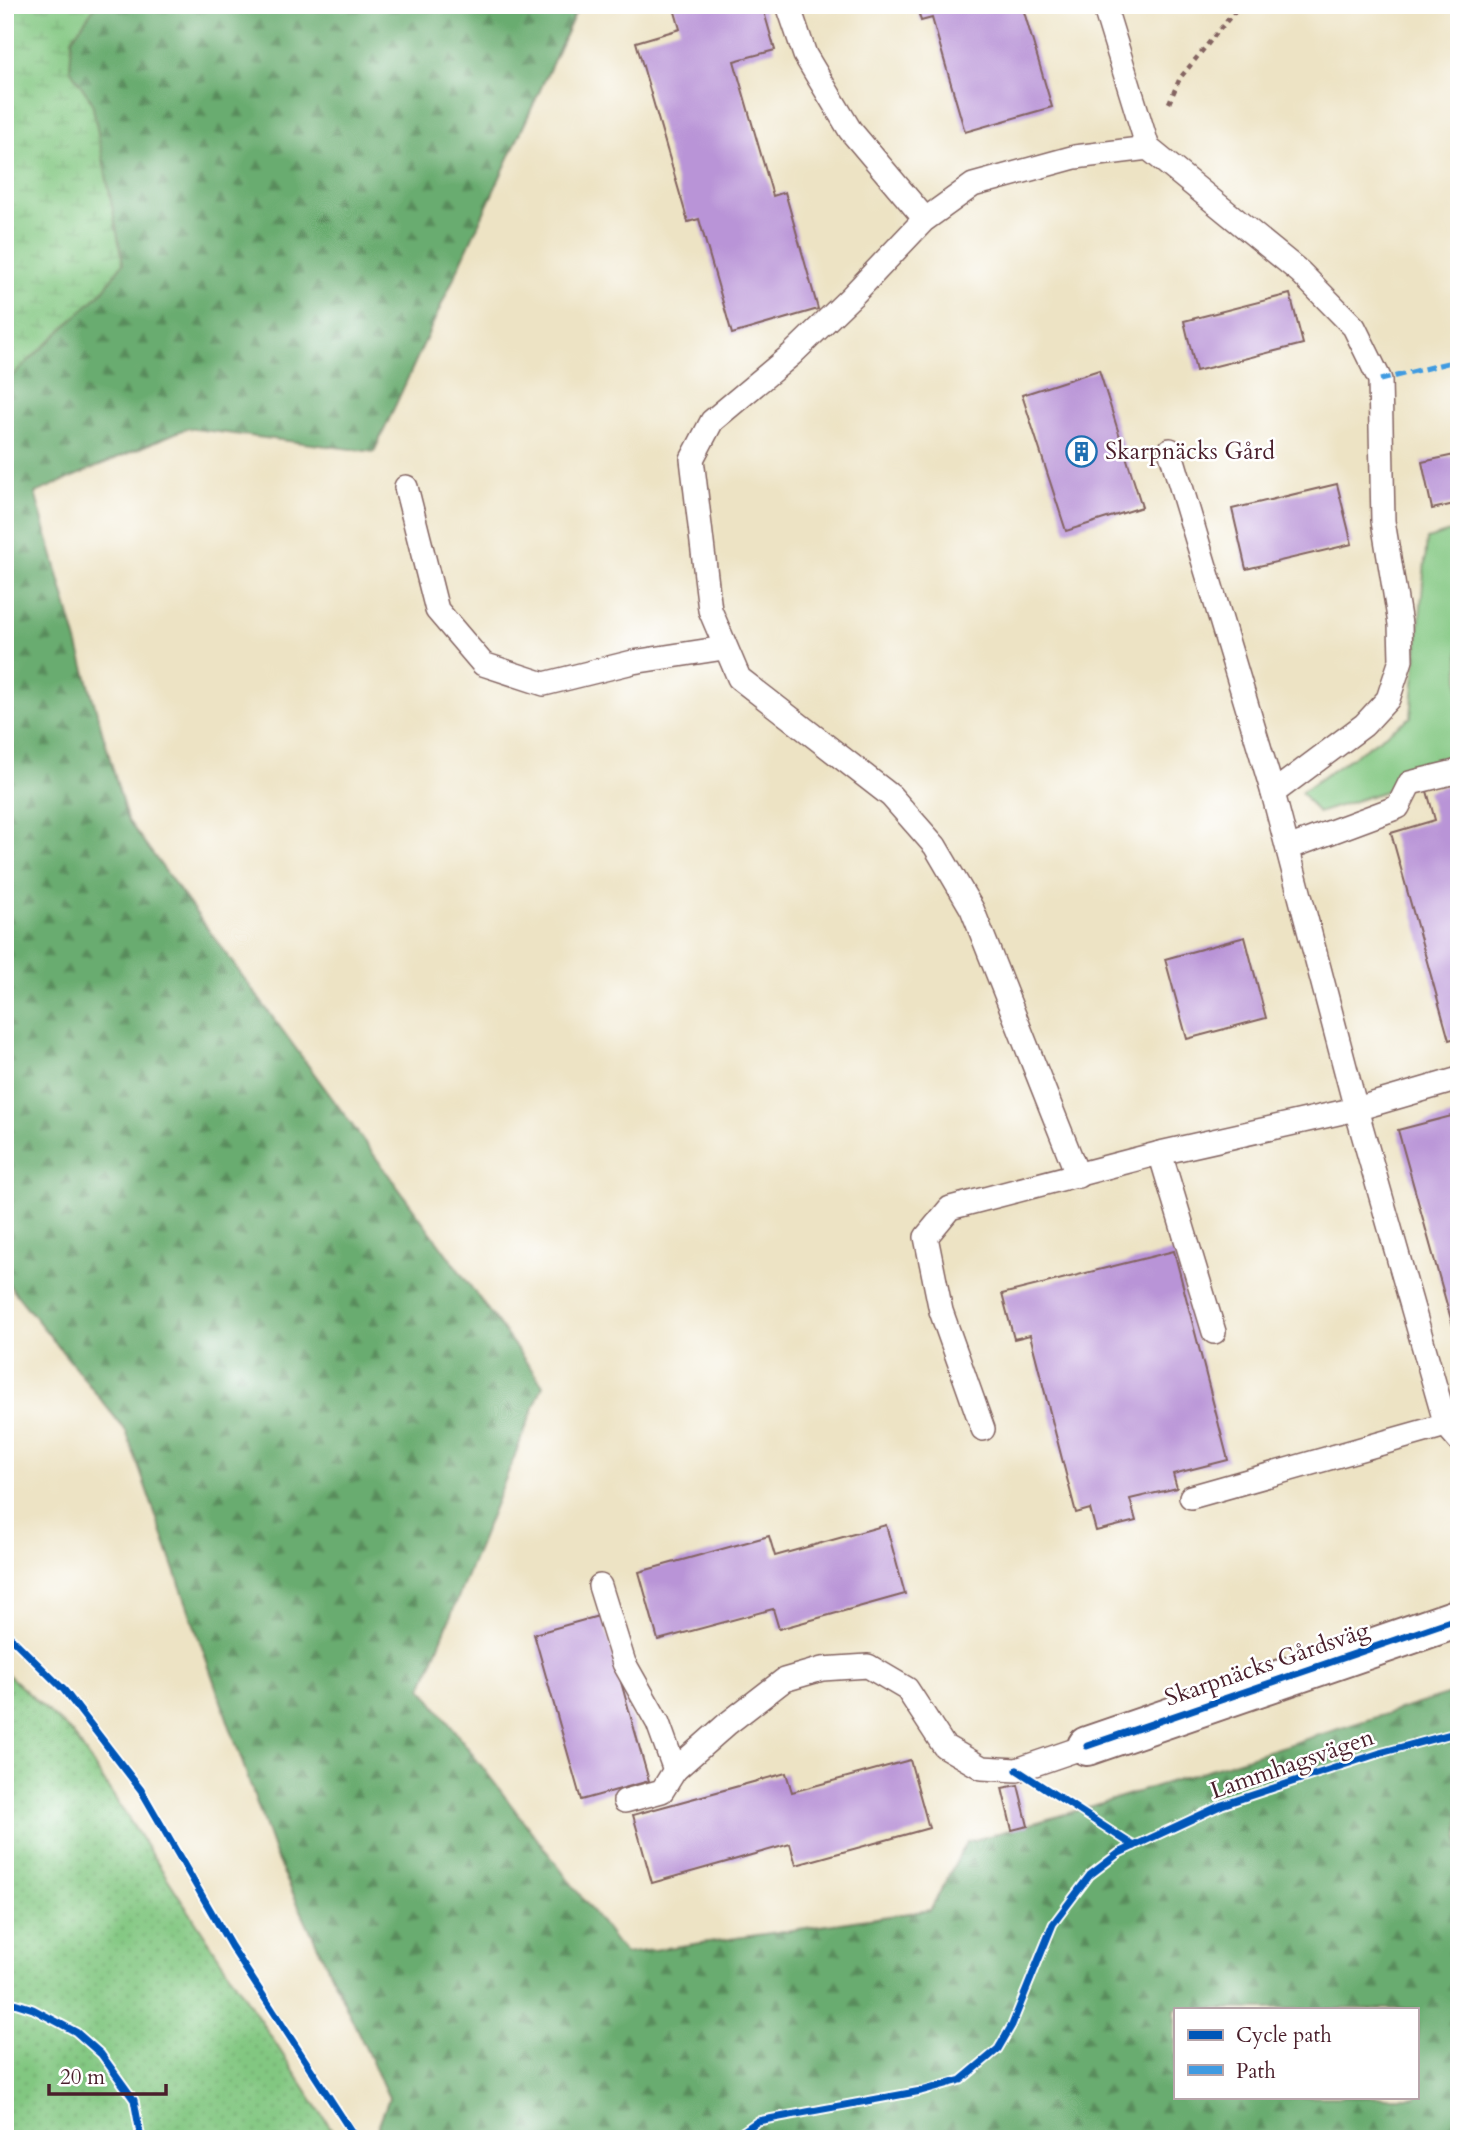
<svg xmlns="http://www.w3.org/2000/svg" width="1464" height="2144" viewBox="0 0 1464 2144" font-family="Cardo,serif">
  <style>
    .green { fill: #82c781; stroke: #667356; stroke-width: 2 }
    .forest { fill: url(#forest-firs); stroke: #5a664d; stroke-width: 2; fill-rule: evenodd }
    .wetland { fill: url(#wetland-marsh); stroke: #667356; stroke-width: 2 }
    .park { fill: url(#park-dots); stroke: #667356; stroke-width: 2 }
    .building { fill: #b994d7 }
    .lines { fill: none; stroke-linecap: round; stroke-linejoin: round }
    .service-casing { stroke: #836461; stroke-width: 26 }
    .minor-casing { stroke: #836461; stroke-width: 42 }
    .path { stroke: #836461; stroke-width: 4.5; stroke-dasharray: 5 5; stroke-linecap: butt }
    .service { stroke: #fff; stroke-width: 23 }
    .minor { stroke: #fff; stroke-width: 38 }
    .quiet { stroke: #409be1; stroke-width: 5; stroke-dasharray: 10 5; stroke-linecap: butt }
    .cycleway-casing { stroke: #fff; stroke-width: 11 }
    .cycleway { stroke: #0057b8; stroke-width: 7 }
    .labels { text-anchor: middle; dominant-baseline: central; stroke-width: 5; stroke-linejoin: round; paint-order: stroke }
    .poi-label { font-size: 24px; fill: #4a1f2b; stroke: #fff; text-anchor: start }
    .street-label { font-size: 24px; fill: #4a1f2b; stroke: #fff }
  </style>
  <defs>
    <pattern id="forest-firs" width="22" height="20" patternUnits="userSpaceOnUse" patternTransform="scale(1.75)"><rect width="22" height="20" fill="#69ac6f"/><path d="M5 1l3.5 6h-7zM16 11l3.5 6h-7z" fill="#588b5b"/></pattern>
    <pattern id="wetland-marsh" width="20" height="14" patternUnits="userSpaceOnUse" patternTransform="scale(1.75)"><rect width="20" height="14" fill="#82c781"/><path d="M1 5h8M5 5V1M11 12h8M15 12V8" fill="none" stroke="#72aa70"/></pattern>
    <pattern id="park-dots" width="8" height="8" patternUnits="userSpaceOnUse" patternTransform="scale(1.75)"><rect width="8" height="8" fill="#82c781"/><path d="M2 2h.1M6 6h.1" fill="none" stroke="#72aa70" stroke-width="1.8" stroke-linecap="round"/></pattern>
  </defs>
  <rect width="100%" height="100%" fill="#fff"/>
  <filter id="ink" filterUnits="userSpaceOnUse"><feTurbulence type="fractalNoise" baseFrequency=".0143" numOctaves="2"/><feDisplacementMap in="SourceGraphic" scale="14" xChannelSelector="R" yChannelSelector="G"/><feConvolveMatrix kernelMatrix="1 2 1 2 8 2 1 2 1" color-interpolation-filters="sRGB"/></filter>
  <filter id="wash" filterUnits="userSpaceOnUse"><feTurbulence type="fractalNoise" baseFrequency=".00686" numOctaves="4" result="noise"/><feDisplacementMap in="SourceGraphic" scale="28" xChannelSelector="R" yChannelSelector="G"/><feGaussianBlur stdDeviation="1.57" result="paint"/><feColorMatrix in="noise" values="0 0 0 0 0 0 0 0 0 0 0 0 0 0 0 0 0 1.4 0 .05"/><feComposite in="paint" operator="in"/></filter>
  <g filter="url(#wash)">
    <rect width="100%" height="100%" fill="#ede3c4"/>
    <polygon class="green" points="1459,529 1459,767 1318,813 1301,792 1411,717 1427,539"/>
    <path class="forest" d="M5,5H579L374,452L187,428L35,493L127,819L543,1385L422,1688L625,1954L930,1910L967,1842L1086,1808L1459,1691V2139H373L389,2098L275,1855L126,1431L5,1280ZM1175,2009H1417V2097H1175Z"/>
    <polygon class="wetland" points="17,5 96,5 72,39 70,69 92,102 123,263 102,292 5,383 5,25"/>
    <polygon class="park" points="5,1672 73,1734 338,2139 5,2139"/>
    <g id="blocks">
      <g class="building">
        <polygon points="673,5 762,5 775,50 734,61 773,196 785,192 818,309 732,334 699,219 688,222 636,42 680,29"/>
        <polygon points="916,5 1022,5 1052,107 965,132 932,18 921,21"/>
        <polygon points="1290,294 1303,344 1196,371 1184,321"/>
        <polygon points="1099,370 1142,507 1066,531 1022,395"/>
        <polygon points="1459,454 1459,503 1432,509 1422,462"/>
        <polygon points="1337,484 1352,544 1246,569 1232,509"/>
        <polygon points="1459,782 1459,1037 1449,1040 1391,833 1435,820 1427,791"/>
        <polygon points="1245,937 1266,1018 1187,1039 1165,959"/>
        <polygon points="1459,1114 1459,1344 1458,1344 1398,1130"/>
        <polygon points="1174,1251 1228,1460 1173,1474 1177,1488 1130,1499 1136,1521 1096,1531 1090,1509 1076,1513 1030,1335 1014,1339 1002,1294"/>
        <polygon points="886,1525 905,1594 779,1629 773,1609 658,1640 639,1572 769,1536 775,1556"/>
        <polygon points="602,1615 649,1781 581,1800 534,1634"/>
        <polygon points="910,1760 929,1828 796,1865 790,1844 652,1883 633,1815 786,1773 792,1792"/>
        <polygon points="1018,1785 1028,1826 1012,1830 1002,1788"/>
      </g>
    </g>
  </g>
  <g filter="url(#ink)">
    <use href="#blocks" fill-opacity="0" stroke="#836461" stroke-width="2"/>
    <g class="lines">
      <defs>
        <g id="service">
          <polyline points="788,5 805,55 850,130 925,219"/>
          <polyline points="1104,5 1148,148"/>
          <polyline points="1170,450 1273,793"/>
          <polyline points="406,487 437,610 483,664 544,684 633,662 724,648"/>
          <polyline points="1288,848 1398,807 1410,783 1459,771"/>
          <polyline points="1160,1153 1214,1332"/>
          <polyline points="1078,1176 972,909 935,846 891,796 739,678 710,610 692,459 712,421 791,355 852,296 923,221 973,185 1075,157 1148,148 1300,272 1354,327 1380,380 1383,521 1400,624 1401,660 1388,699 1364,725 1273,793 1356,1109 1446,1425 1459,1440"/>
          <polyline points="983,1429 941,1311 926,1237 950,1208 1160,1153 1356,1109 1459,1079"/>
          <polyline points="1191,1497 1446,1425"/>
          <polyline points="600,1586 624,1663 658,1723 675,1770"/>
          <polyline points="625,1801 662,1791 675,1770 727,1724 784,1680 822,1669 868,1666 907,1689 944,1746 982,1768 1017,1770 1087,1746"/>
        </g>
        <polyline id="minor" points="1087,1746 1459,1618"/>
      </defs>
      <use href="#service" class="service-casing"/>
      <use href="#minor" class="minor-casing"/>
      <g class="path">
        <polyline points="1169,103 1180,78 1240,5"/>
        <polyline points="5,1632 64,1690 141,1790 231,1946 356,2139"/>
      </g>
      <use href="#service" class="service"/>
      <use href="#minor" class="minor"/>
      <polyline class="quiet" points="1380,380 1459,360"/>
      <defs>
        <g id="cycleway">
          <polyline points="5,1632 64,1690 141,1790 231,1946 356,2139"/>
          <polyline points="1087,1746 1459,1618"/>
          <polyline points="1017,1770 1134,1846"/>
          <polyline points="5,2000 33,2009 76,2032 101,2054 134,2100 141,2139"/>
          <polyline points="732,2139 758,2121 921,2091 961,2080 998,2049 1012,2025 1053,1924 1090,1875 1119,1853 1222,1805 1380,1753 1459,1732"/>
        </g>
      </defs>
      <use href="#cycleway" class="cycleway-casing"/>
      <use href="#cycleway" class="cycleway"/>
    </g>
  </g>
  <defs>
    <symbol id="building-ring" viewBox="-11 -11 22 22"><circle r="9.5" fill="#fff" stroke="#1f6fb2" stroke-width="1.5"/><path d="M-4-6H4V6H1V3H-1V6H-4ZM-2.5-4.3h1.7v1.8h-1.7ZM.8-4.3h1.7v1.8H.8ZM-2.5-1h1.7V.8h-1.7ZM.8-1h1.7V.8H.8Z" fill="#1f6fb2"/></symbol>
  </defs>
  <g fill-rule="evenodd">
    <use href="#building-ring" x="1064" y="434" width="35" height="35"/>
  </g>
  <g class="labels">
    <g class="poi-label">
      <text x="1105" y="451">Skarpnäcks Gård</text>
    </g>
    <g class="street-label">
      <text transform="translate(1267 1664) rotate(-19)">Skarpnäcks Gårdsväg</text>
      <text transform="translate(1292 1764) rotate(-19)">Lammhagsvägen</text>
    </g>
  </g>
  <rect width="1464" height="2144" fill="none" stroke="#fff" stroke-width="28"/>
  <rect x="1174" y="2008" width="245" height="91" fill="#ffffff" stroke="#b7a5aa" stroke-width="2"/>
  <rect x="1188" y="2030" width="35" height="10" fill="#0057b8" stroke="#b7a5aa" stroke-width="2"/>
  <text x="1236" y="2042" font-size="21" fill="#4a1f2b">Cycle path</text>
  <rect x="1188" y="2065" width="35" height="10" fill="#409be1" stroke="#b7a5aa" stroke-width="2"/>
  <text x="1236" y="2078" font-size="21" fill="#4a1f2b">Path</text>
  <path d="M49 2084v10h117v-10" fill="none" stroke="#4a1f2b" stroke-width="3.5"/>
  <text x="60" y="2084" font-size="21" fill="#4a1f2b" stroke="#ffffff" stroke-width="5" paint-order="stroke">20 m</text>
</svg>
